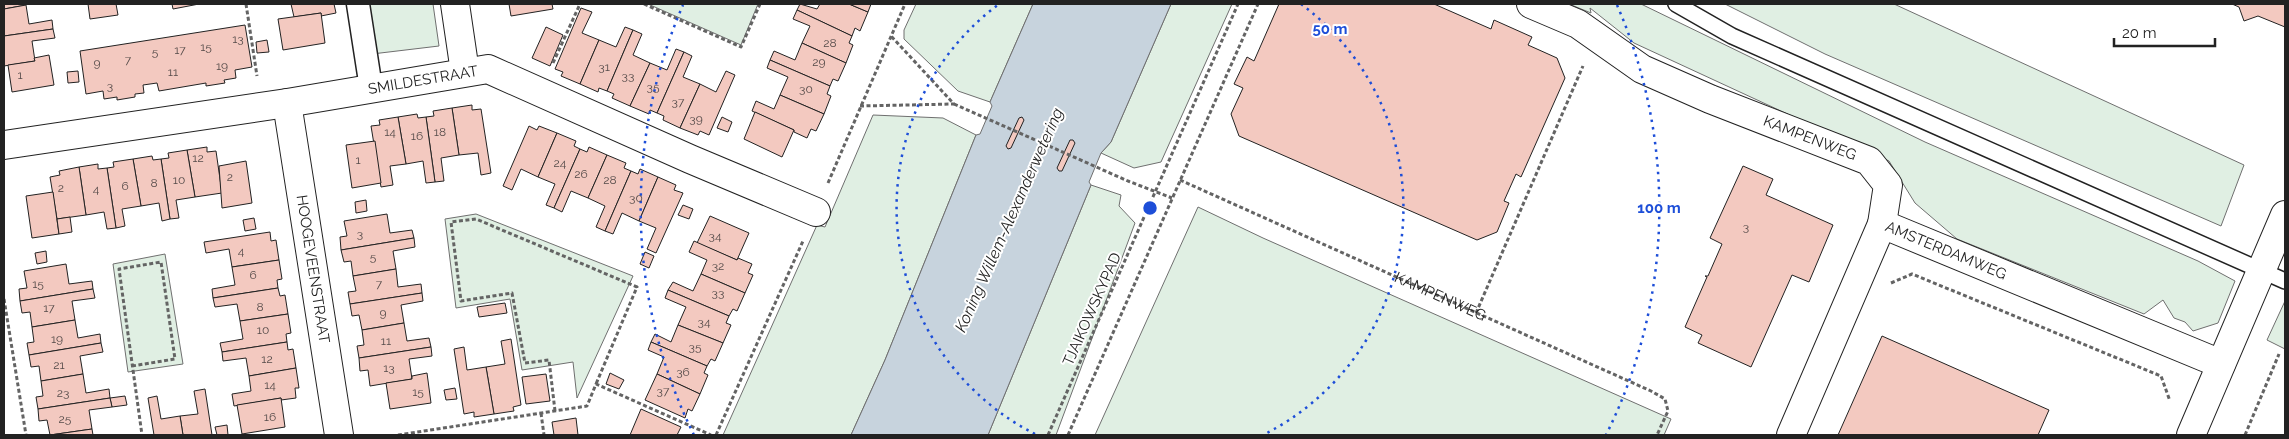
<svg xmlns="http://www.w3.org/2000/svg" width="2289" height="439" viewBox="0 0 2289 439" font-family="Raleway,sans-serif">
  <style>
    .green { fill: #e0efe3; stroke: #6f6f6f }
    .water { fill: #c7d3dd; stroke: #6f6f6f }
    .building { fill: #f3c9c0; stroke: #222 }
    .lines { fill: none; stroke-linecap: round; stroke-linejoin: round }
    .service-casing { stroke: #222; stroke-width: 18 }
    .pedestrian-casing { stroke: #222; stroke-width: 25 }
    .minor-casing { stroke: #222; stroke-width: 30 }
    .path { stroke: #646464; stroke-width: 3; stroke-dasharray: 4 2.5; stroke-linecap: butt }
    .service { stroke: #fff; stroke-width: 15 }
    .pedestrian { stroke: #fff; stroke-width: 22 }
    .minor { stroke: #fff; stroke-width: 28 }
    .ring { fill: none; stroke: #1d4ed8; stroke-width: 2.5; stroke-dasharray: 2.5 5 }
    .labels { text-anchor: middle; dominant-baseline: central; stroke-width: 4; stroke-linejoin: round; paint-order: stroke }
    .number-label { font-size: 12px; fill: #564c4a }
    .street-label { font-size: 15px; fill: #222; stroke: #fff }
    .water-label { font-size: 16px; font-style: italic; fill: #222; stroke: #fff }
    .centre { fill: #1d4ed8; stroke: #fff; stroke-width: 2.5 }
    .ring-label { font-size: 15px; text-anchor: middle; font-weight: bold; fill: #1d4ed8; stroke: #fff; stroke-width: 4; stroke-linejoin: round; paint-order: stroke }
  </style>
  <rect width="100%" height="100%" fill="#fff"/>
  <g class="green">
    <polygon points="365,4 433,4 439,46 372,54"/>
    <polygon points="648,4 758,4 741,45"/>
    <polygon points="916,4 1033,4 990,102 958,91 904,39 904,30"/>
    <polygon points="1171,4 1232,4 1161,162 1134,168 1101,153 1111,142"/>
    <polygon points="1569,4 1641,4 1925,142 2198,261 2235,281 2218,323 2193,331 2185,322 2174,318 2163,300 2144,314 1957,239 1915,203 1889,161 1634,43 1590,8 1591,13"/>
    <polygon points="1725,4 1894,4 2244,165 2221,226 1825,54"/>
    <polygon points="873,115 943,118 976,135 885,360 851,435 723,435 817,225 825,227"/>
    <polygon points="1091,185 1121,195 1119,206 1135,223 1056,435 988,435"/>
    <polygon points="1198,207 1263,238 1671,419 1664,435 1095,435"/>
    <polygon points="476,214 633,276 577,398 573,362 522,370 510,299 456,308 445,219"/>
    <polygon points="165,254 183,364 128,372 113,264"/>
    <polygon points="2285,301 2285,349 2267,340"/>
  </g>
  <polygon class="water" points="1033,4 1171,4 1111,142 1101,153 1089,182 1091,185 988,435 851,435 885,360 976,135 980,134 992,106 990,102"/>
  <g class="building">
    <polygon points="4,4 26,4 26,5 4,9"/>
    <polygon points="88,4 116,4 118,15 90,19"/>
    <polygon points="172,4 199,4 173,9"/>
    <polygon points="291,4 334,4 336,13 321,16 321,13 294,17"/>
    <polygon points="509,4 552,4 553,9 511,16"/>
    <polygon points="800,4 817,9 820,4 849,4 868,12 860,31 855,28 852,36 797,10"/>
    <polygon points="849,4 871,4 868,12"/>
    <polygon points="1279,4 1434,4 1491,29 1494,20 1532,37 1528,45 1557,58 1565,78 1521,177 1516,174 1504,201 1509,203 1497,232 1477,240 1239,136 1231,114 1243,88 1234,84 1247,57 1254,61"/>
    <polygon points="2232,4 2285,4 2285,27 2258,16 2244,21 2239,7"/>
    <polygon points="26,5 29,24 52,20 53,29 4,36 4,9"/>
    <polygon points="581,8 592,12 582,33 599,40 580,84 561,76 563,72 555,69"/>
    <polygon points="797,10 852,36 849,43 853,45 846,63 802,43 810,26 793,19"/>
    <polygon points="321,13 325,43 283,50 278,19"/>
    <polygon points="245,25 252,67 235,70 236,78 224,80 225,83 206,86 206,83 159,91 157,83 143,85 144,93 135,94 135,97 117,100 117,97 104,99 103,91 86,94 80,51"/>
    <polygon points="546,27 563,35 550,66 532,58"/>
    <polygon points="625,27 633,30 607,91 599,88 598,92 580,84 599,40 616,47"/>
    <polygon points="53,29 55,38 32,41 35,61 4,66 4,36"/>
    <polygon points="633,30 642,34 633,55 650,63 630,106 612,98 614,94 607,91"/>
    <polygon points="267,40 269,52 257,53 256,42"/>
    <polygon points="802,43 846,63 838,81 833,79 830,86 770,60 774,51 795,60"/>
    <polygon points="676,49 684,52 657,113 650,110 649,114 630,106 650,63 667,70"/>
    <polygon points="684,52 692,56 683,77 700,84 680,128 663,120 664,116 657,113"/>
    <polygon points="49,55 54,85 12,92 8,65 35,61 34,58"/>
    <polygon points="770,60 830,86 827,94 831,96 824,114 780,95 788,77 767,68"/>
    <polygon points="78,71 79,82 68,83 67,72"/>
    <polygon points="726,71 735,75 709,135 700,131 698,135 680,128 700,84 716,92"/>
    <polygon points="780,95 824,114 816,131 811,129 807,138 794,132 794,130 752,111 756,101 774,109"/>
    <polygon points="472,105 472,110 481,109 491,173 481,175 478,153 459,155 452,108"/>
    <polygon points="452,108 459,155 441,158 444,181 435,182 426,117 434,116 433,111"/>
    <polygon points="755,112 794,130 782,157 744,139"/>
    <polygon points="417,114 418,118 426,117 435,182 426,183 423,161 406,164 398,117"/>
    <polygon points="398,117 406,164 390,166 393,185 381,187 371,126 380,125 379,120"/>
    <polygon points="722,117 732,122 728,132 717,128"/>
    <polygon points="1022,117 1024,120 1011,148 1008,149 1006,146 1019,118"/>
    <polygon points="529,126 537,130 539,126 557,133 538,177 521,169 512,190 503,186"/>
    <polygon points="557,133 576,141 574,146 580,149 554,208 546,205 555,184 538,177"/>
    <polygon points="1070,140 1073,140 1075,143 1062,171 1059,171 1057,168"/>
    <polygon points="375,141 381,183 352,188 346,145"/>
    <polygon points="207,147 207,152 216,151 222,193 195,197 187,150"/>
    <polygon points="589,147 607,155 588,198 571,191 562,212 554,208 580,149 587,152"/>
    <polygon points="187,150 195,197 176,200 179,218 170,219 161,159 169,158 168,153"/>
    <polygon points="607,155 626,163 624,168 631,171 605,231 596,227 605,206 588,198"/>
    <polygon points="152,156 153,160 161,159 170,219 162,221 159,203 141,206 133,159"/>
    <polygon points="133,159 141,206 122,209 125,226 116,228 107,168 114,167 113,162"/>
    <polygon points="246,161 252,203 222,208 219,166"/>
    <polygon points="98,164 98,169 107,168 116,228 107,229 104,212 86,215 79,167"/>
    <polygon points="1743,166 1773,179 1766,195 1833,225 1809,282 1792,275 1751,367 1698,343 1702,335 1685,327 1707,277 1705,276 1708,276 1722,244 1710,238"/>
    <polygon points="79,167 86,215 57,219 50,177 60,175 59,171"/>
    <polygon points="640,169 658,177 639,221 622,213 613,234 605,231 631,171 638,174"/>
    <polygon points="658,177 676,185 674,190 683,193 656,253 647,249 656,228 639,221"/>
    <polygon points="53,192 59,234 32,238 26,196"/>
    <polygon points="366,200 367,211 356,213 355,202"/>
    <polygon points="683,205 693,209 689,219 678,215"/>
    <polygon points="387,214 390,233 412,230 414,238 341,250 340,237 347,236 344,221"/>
    <polygon points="710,216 749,233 737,260 697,243"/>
    <polygon points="70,217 72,232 59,234 57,219"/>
    <polygon points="254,218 256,229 245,231 243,220"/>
    <polygon points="270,232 271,241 276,240 279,260 232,267 229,249 206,253 204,242"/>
    <polygon points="414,238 415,247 393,251 396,269 353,276 351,261 344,262 341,250"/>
    <polygon points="694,241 737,260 738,258 752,264 748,273 753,275 745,293 701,274 707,260 689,252"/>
    <polygon points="46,251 47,262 37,264 35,253"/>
    <polygon points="645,252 654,256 649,268 640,264"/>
    <polygon points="279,260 282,279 277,280 278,288 213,298 212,289 235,285 232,267"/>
    <polygon points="66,264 69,284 92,281 93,289 20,301 19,289 27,288 24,271"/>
    <polygon points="396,269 398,287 421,284 422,293 350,304 348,292 356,291 353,276"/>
    <polygon points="701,274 745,293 737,311 733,309 729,316 668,290 673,282 693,291"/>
    <polygon points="278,288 280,296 285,295 288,314 240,321 237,304 215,307 213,298"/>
    <polygon points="93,289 95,298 72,301 75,320 32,327 30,312 22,313 20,301"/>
    <polygon points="668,290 729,316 726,323 731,325 723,343 678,325 686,307 665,298"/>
    <polygon points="422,293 423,301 401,305 404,323 362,330 359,315 352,316 350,304"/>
    <polygon points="505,303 507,313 479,317 477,307"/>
    <polygon points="288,314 291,333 286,334 287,342 222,352 220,343 243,339 240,321"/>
    <polygon points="75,320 78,338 100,334 101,343 29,355 27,343 34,342 32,327"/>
    <polygon points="404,323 407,341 429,338 431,347 359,358 357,346 364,345 362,330"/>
    <polygon points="678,325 723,343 715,361 711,359 707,366 651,342 655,334 671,342"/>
    <polygon points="1882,336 2049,410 2038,435 1838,435"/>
    <polygon points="511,339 521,405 513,407 514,411 494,414 486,367 505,364 501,341"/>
    <polygon points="287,342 288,350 293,349 296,368 249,376 246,358 223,361 222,352"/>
    <polygon points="651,342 707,366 704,373 708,375 700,394 657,374 664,357 648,350"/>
    <polygon points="101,343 103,352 80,356 83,374 41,381 39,366 31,367 29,355"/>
    <polygon points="431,347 432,356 409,359 412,379 370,386 368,370 360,371 359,358"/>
    <polygon points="464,347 467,370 486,367 494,414 474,417 474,412 464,414 454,349"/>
    <polygon points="296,368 299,388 295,388 296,398 281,400 281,398 234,406 232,394 251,391 249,376"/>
    <polygon points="427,373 431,403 390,409 386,383 412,379 412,376"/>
    <polygon points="610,373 624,380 619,389 606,384"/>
    <polygon points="83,374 86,393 109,389 110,398 38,409 36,397 43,396 41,381"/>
    <polygon points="546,374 550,401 526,404 522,377"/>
    <polygon points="657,374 700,394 692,411 688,409 685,418 645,400"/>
    <polygon points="455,388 457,399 446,400 444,390"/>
    <polygon points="205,389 212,435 183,435 180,416 198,414 194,391"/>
    <polygon points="125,396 127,405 112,407 110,398"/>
    <polygon points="157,396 161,419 180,416 183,435 154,435 148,398"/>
    <polygon points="110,398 112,407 89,410 92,429 50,435 47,420 39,421 38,409"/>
    <polygon points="281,398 285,427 242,434 237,405"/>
    <polygon points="641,409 681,427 677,435 630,435"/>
    <polygon points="576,418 578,435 554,435 552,422"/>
    <polygon points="227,425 228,435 217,435 215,427"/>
    <polygon points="92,429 93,435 50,435"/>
  </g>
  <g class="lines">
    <defs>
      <polyline id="service" points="1676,4 1732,36 2285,281"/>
      <polyline id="pedestrian" points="358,4 371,88"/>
      <g id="minor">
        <polyline points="455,4 465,72"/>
        <path id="s2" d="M1531,4L1578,24L1642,69L1710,99L1869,161L1888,185L1882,224"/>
        <path id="s3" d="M287,103L339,435"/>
        <path id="s4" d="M4,145L287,103L488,69L690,159L816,212"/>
        <path id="s5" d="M1791,435L1882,224L2221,364"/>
        <polyline points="2191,435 2285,215"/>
      </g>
    </defs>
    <use href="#service" class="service-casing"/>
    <use href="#pedestrian" class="pedestrian-casing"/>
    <use href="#minor" class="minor-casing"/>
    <g class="path">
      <polyline points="246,4 257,76"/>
      <polyline points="644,4 741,47 760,4"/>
      <polyline points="553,63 580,4"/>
      <polyline points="954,104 1128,181 1172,198"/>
      <polyline points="860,106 954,104 891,36"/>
      <path id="s1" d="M1180,180L1651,391L1665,399L1668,411L1657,435"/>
      <polyline points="828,183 905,4"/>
      <polyline points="1891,283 1912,274 2161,376 2170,401"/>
      <polyline points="4,299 26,435"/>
      <polyline points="1476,313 1583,66"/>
      <polyline points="132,366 175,359 161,262 119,269 142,435"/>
      <polyline points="555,411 549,360 525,363 512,293 461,301 451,222 476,219 637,287 596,384"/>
      <polyline points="541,413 544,435"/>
      <polyline points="398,435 587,406 596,384 711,435"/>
      <polyline points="716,435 803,241"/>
      <polyline points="1048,435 1238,4"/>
      <polyline points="1068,435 1258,4"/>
      <polyline points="2245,435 2279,354"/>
    </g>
    <use href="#service" class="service"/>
    <use href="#pedestrian" class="pedestrian"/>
    <use href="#minor" class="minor"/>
  </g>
  <g class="ring">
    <path d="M1035 434A254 254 0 0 1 999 4M1301 4A254 254 0 0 1 1265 434"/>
    <path d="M694 435A509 509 0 0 1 683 5M1617 5A509 509 0 0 1 1606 435"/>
  </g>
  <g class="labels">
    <g class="number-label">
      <text x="238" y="39">13</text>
      <text x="830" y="43">28</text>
      <text x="206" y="47">15</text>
      <text x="180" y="50">17</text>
      <text x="155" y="52">5</text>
      <text x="128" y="60">7</text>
      <text x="819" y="62">29</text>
      <text x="97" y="63">9</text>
      <text x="222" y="66">19</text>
      <text x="604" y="67">31</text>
      <text x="173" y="72">11</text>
      <text x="20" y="75">1</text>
      <text x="628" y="76">33</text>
      <text x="110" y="86">3</text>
      <text x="653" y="87">35</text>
      <text x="806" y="89">30</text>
      <text x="678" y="102">37</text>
      <text x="696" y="119">39</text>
      <text x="390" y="132">14</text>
      <text x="440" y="132">18</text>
      <text x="417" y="136">16</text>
      <text x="198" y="158">12</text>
      <text x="358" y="160">1</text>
      <text x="560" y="163">24</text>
      <text x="581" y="174">26</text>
      <text x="230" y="177">2</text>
      <text x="179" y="180">10</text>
      <text x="610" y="180">28</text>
      <text x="154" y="183">8</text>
      <text x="125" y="186">6</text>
      <text x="61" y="188">2</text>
      <text x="96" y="189">4</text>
      <text x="636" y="198">30</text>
      <text x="1746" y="227">3</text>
      <text x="360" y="234">3</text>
      <text x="715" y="236">34</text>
      <text x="241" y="251">4</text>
      <text x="373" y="257">5</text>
      <text x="718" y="266">32</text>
      <text x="253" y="275">6</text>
      <text x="38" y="284">15</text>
      <text x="379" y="284">7</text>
      <text x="718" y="293">33</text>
      <text x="260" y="307">8</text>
      <text x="49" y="308">17</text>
      <text x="383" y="313">9</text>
      <text x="704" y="322">34</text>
      <text x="263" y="330">10</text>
      <text x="57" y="339">19</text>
      <text x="386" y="341">11</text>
      <text x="695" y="347">35</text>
      <text x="267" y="359">12</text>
      <text x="59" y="365">21</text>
      <text x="389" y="368">13</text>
      <text x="683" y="372">36</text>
      <text x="270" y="385">14</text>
      <text x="663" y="391">37</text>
      <text x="418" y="392">15</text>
      <text x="63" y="393">23</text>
      <text x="270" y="417">16</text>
      <text x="65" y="419">25</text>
    </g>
    <g class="street-label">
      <text stroke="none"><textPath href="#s4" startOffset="424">SMILDESTRAAT</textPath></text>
      <text stroke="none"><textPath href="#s2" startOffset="311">KAMPENWEG</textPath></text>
      <text stroke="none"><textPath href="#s5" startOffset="299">AMSTERDAMWEG</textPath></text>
      <text stroke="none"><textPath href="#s3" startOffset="168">HOOGEVEENSTRAAT</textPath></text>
      <text stroke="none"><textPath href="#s1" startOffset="285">KAMPENWEG</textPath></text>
      <text transform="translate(1092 309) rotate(-66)">TJAIKOWSKYPAD</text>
    </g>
    <g class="water-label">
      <text transform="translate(1009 220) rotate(-66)">Koning Willem-Alexanderwetering</text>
    </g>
  </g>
  <circle cx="1150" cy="208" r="8" class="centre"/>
  <g class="ring-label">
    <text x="1330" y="34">50 m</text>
    <text x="1659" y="213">100 m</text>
  </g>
  <rect width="2289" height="439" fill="none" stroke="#222222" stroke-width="10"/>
  <path d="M2114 38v8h101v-8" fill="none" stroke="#222222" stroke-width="2.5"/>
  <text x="2122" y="38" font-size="15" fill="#222222" stroke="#ffffff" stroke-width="4" paint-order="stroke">20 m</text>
</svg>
